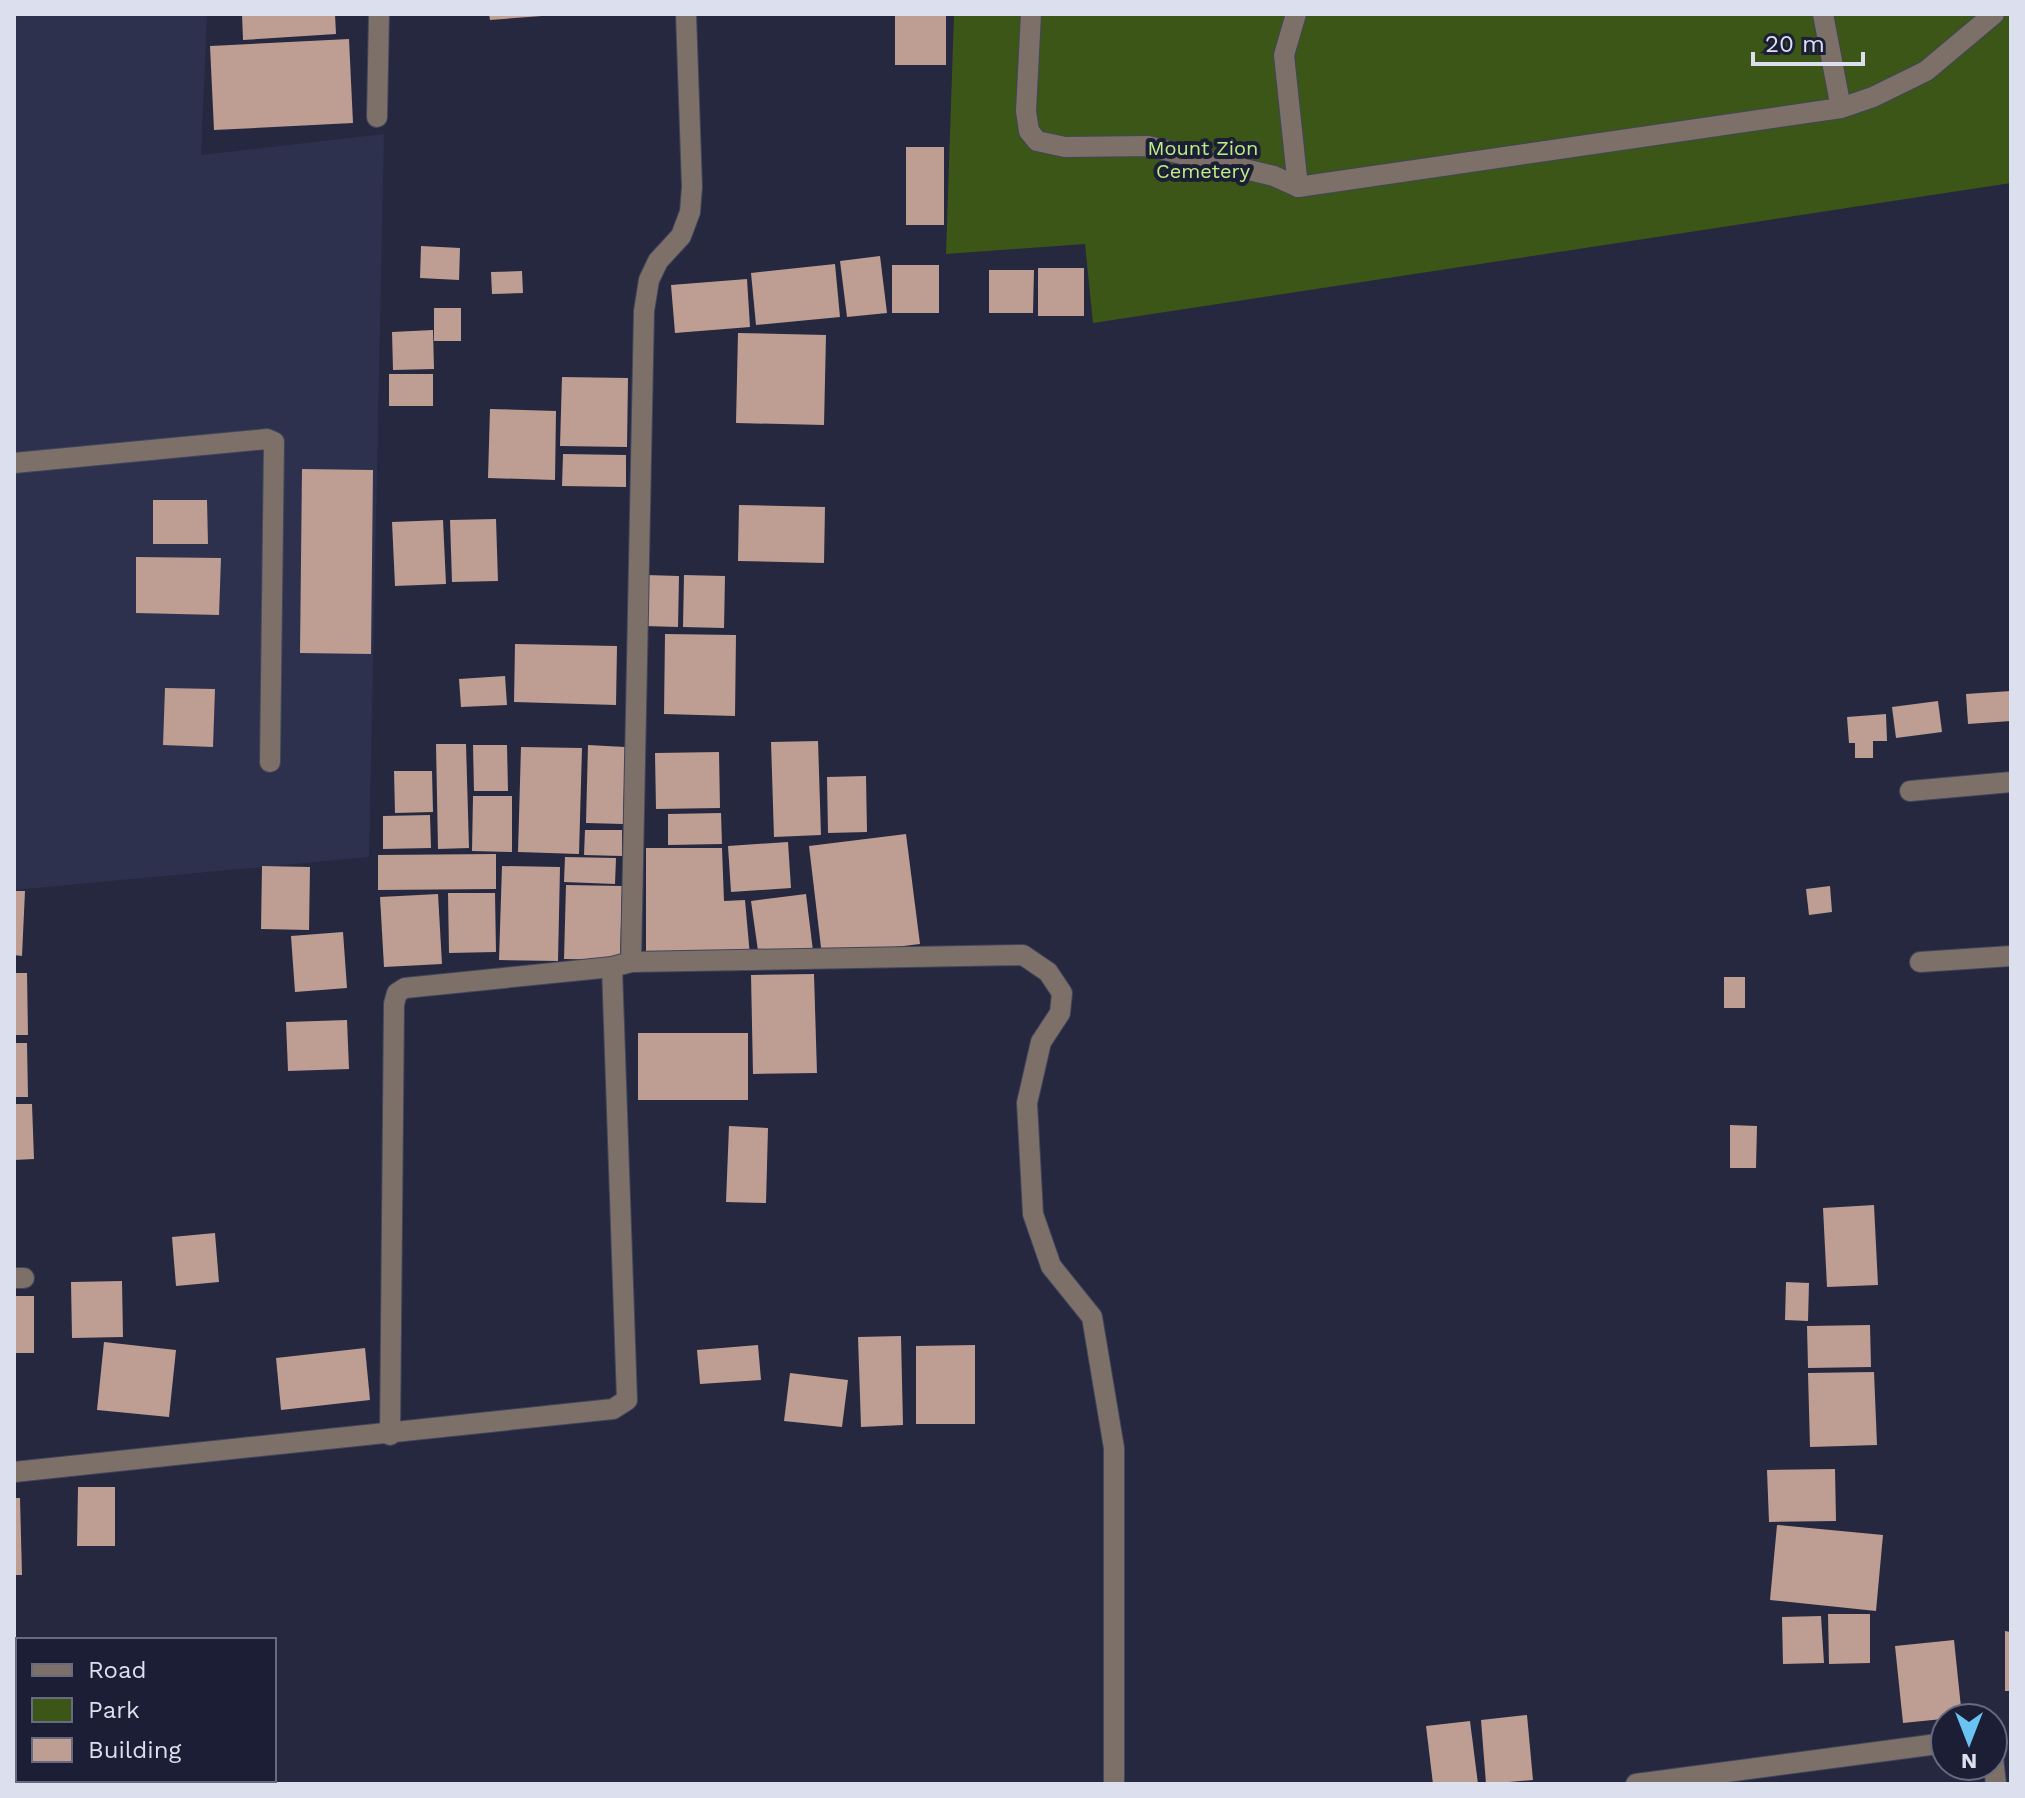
<svg xmlns="http://www.w3.org/2000/svg" width="2025" height="1798" viewBox="0 0 2025 1798" font-family="'Work Sans',sans-serif">
  <style>
    .built { fill: #2d314e }
    .green { fill: #3b5616 }
    .building { fill: #be9d93 }
    .lines { fill: none; stroke-linecap: round; stroke-linejoin: round }
    .minor-casing { stroke: #42455b; stroke-width: 22 }
    .minor { stroke: #7c7069; stroke-width: 20 }
    .labels { text-anchor: middle; dominant-baseline: central; stroke-width: 8; stroke-linejoin: round; paint-order: stroke }
    .park-label { font-size: 20px; fill: #bdef85; stroke: #1b1e35 }
  </style>
  <rect width="100%" height="100%" fill="#25283f"/>
  <polygon class="built" points="14,14 207,14 201,155 384,134 369,857 14,890"/>
  <polygon class="green" points="954,14 2011,14 2011,183 1093,323 1085,244 946,254"/>
  <g class="building">
    <polygon points="242,14 335,14 336,34 243,40"/>
    <polygon points="489,14 542,14 542,16 490,20"/>
    <rect x="895" y="14" width="51" height="51"/>
    <polygon points="349,39 353,123 214,130 210,46"/>
    <rect x="906" y="147" width="38" height="78"/>
    <polygon points="421,246 460,248 459,280 420,278"/>
    <polygon points="880,256 887,313 847,317 840,261"/>
    <polygon points="835,264 840,317 756,325 751,273"/>
    <rect x="892" y="265" width="47" height="48"/>
    <rect x="1038" y="268" width="46" height="48"/>
    <polygon points="989,270 1034,270 1033,313 989,313"/>
    <polygon points="522,271 523,293 492,294 491,272"/>
    <polygon points="747,279 750,327 675,333 671,285"/>
    <rect x="434" y="308" width="27" height="33"/>
    <polygon points="433,330 434,369 393,370 392,332"/>
    <polygon points="738,333 826,335 824,425 736,423"/>
    <rect x="389" y="374" width="44" height="32"/>
    <polygon points="562,377 628,378 627,447 560,446"/>
    <polygon points="490,409 556,411 555,480 488,478"/>
    <polygon points="563,454 626,455 626,487 562,486"/>
    <polygon points="302,469 373,470 371,654 300,653"/>
    <polygon points="153,500 207,500 208,544 153,544"/>
    <polygon points="739,505 825,507 824,563 738,561"/>
    <polygon points="496,519 498,581 452,582 450,520"/>
    <polygon points="443,520 446,584 395,586 392,522"/>
    <polygon points="136,557 221,558 219,615 136,613"/>
    <polygon points="646,575 679,576 678,627 644,626"/>
    <polygon points="684,575 725,576 724,628 683,627"/>
    <polygon points="665,634 736,635 735,716 664,714"/>
    <polygon points="515,644 617,646 616,705 514,702"/>
    <polygon points="505,676 507,705 461,707 459,679"/>
    <polygon points="165,688 215,689 213,747 163,745"/>
    <polygon points="2011,691 2011,721 1968,724 1966,694"/>
    <polygon points="1938,701 1942,732 1896,738 1892,707"/>
    <polygon points="1886,714 1887,741 1873,741 1873,758 1855,758 1855,743 1849,743 1847,717"/>
    <polygon points="818,741 821,835 774,837 771,742"/>
    <polygon points="436,744 466,744 469,848 438,849"/>
    <polygon points="473,745 507,745 508,791 474,791"/>
    <polygon points="588,745 625,747 623,824 586,823"/>
    <polygon points="521,747 582,748 579,854 518,852"/>
    <polygon points="719,752 720,808 656,809 655,753"/>
    <polygon points="394,771 432,771 433,812 395,813"/>
    <polygon points="866,776 867,832 828,833 827,777"/>
    <polygon points="473,796 512,796 512,852 472,851"/>
    <polygon points="721,813 722,844 668,845 668,814"/>
    <polygon points="430,815 431,848 383,849 383,816"/>
    <polygon points="585,830 622,830 622,856 584,855"/>
    <polygon points="906,834 920,944 822,956 809,846"/>
    <polygon points="788,842 791,888 731,892 728,846"/>
    <polygon points="646,848 722,848 724,901 745,900 750,956 646,956"/>
    <polygon points="496,854 496,889 378,890 378,855"/>
    <polygon points="565,857 616,858 615,884 564,882"/>
    <polygon points="262,866 310,867 309,930 261,929"/>
    <polygon points="502,866 560,867 558,961 499,960"/>
    <polygon points="566,885 622,886 620,960 564,959"/>
    <polygon points="1830,886 1832,912 1809,915 1806,889"/>
    <polygon points="14,891 25,891 22,956 14,955"/>
    <polygon points="448,893 495,893 496,952 449,953"/>
    <polygon points="438,894 442,964 384,967 380,897"/>
    <polygon points="806,894 813,951 759,958 751,901"/>
    <polygon points="343,932 347,988 295,992 291,936"/>
    <polygon points="14,973 27,973 28,1035 14,1035"/>
    <polygon points="814,974 817,1073 753,1074 751,975"/>
    <rect x="1724" y="977" width="21" height="31"/>
    <polygon points="347,1020 349,1069 288,1071 286,1022"/>
    <rect x="638" y="1033" width="110" height="67"/>
    <polygon points="14,1043 27,1043 28,1097 14,1097"/>
    <polygon points="14,1104 32,1104 34,1159 14,1160"/>
    <polygon points="1730,1125 1757,1126 1756,1168 1730,1168"/>
    <polygon points="729,1126 768,1128 766,1203 726,1202"/>
    <polygon points="1874,1205 1878,1285 1827,1287 1823,1208"/>
    <polygon points="215,1233 219,1282 176,1286 172,1237"/>
    <polygon points="122,1281 123,1337 72,1338 71,1282"/>
    <polygon points="1786,1282 1809,1283 1808,1321 1785,1320"/>
    <rect x="14" y="1296" width="20" height="57"/>
    <polygon points="1870,1325 1871,1367 1808,1368 1807,1326"/>
    <polygon points="901,1336 903,1425 861,1427 858,1337"/>
    <polygon points="104,1342 176,1350 169,1417 97,1410"/>
    <polygon points="758,1345 761,1380 700,1384 697,1350"/>
    <polygon points="975,1345 975,1424 916,1424 916,1346"/>
    <polygon points="365,1348 370,1400 281,1410 276,1358"/>
    <polygon points="1874,1372 1877,1445 1810,1447 1808,1373"/>
    <polygon points="790,1373 848,1380 842,1427 784,1421"/>
    <polygon points="1835,1469 1836,1521 1769,1522 1767,1470"/>
    <polygon points="78,1487 115,1487 115,1546 77,1546"/>
    <polygon points="14,1498 20,1498 22,1575 14,1575"/>
    <polygon points="1777,1525 1883,1535 1876,1611 1770,1600"/>
    <polygon points="1828,1614 1870,1614 1870,1663 1829,1664"/>
    <polygon points="1821,1616 1824,1663 1783,1664 1782,1617"/>
    <polygon points="2005,1631 2011,1632 2011,1691 2005,1691"/>
    <polygon points="1954,1640 1962,1717 1903,1723 1895,1646"/>
    <polygon points="1527,1715 1533,1780 1486,1784 1481,1720"/>
    <polygon points="1470,1721 1478,1784 1433,1784 1426,1726"/>
  </g>
  <g class="lines">
    <defs>
      <g id="minor">
        <polyline points="1031,14 1026,111 1029,131 1037,141 1065,147 1148,146 1274,176 1298,187 1841,108 1873,97 1926,71 1994,14"/>
        <polyline points="1296,14 1284,55 1298,187"/>
        <polyline points="1823,14 1841,108"/>
        <polyline points="377,117 379,14"/>
        <polyline points="14,463 267,439 274,442 270,762"/>
        <polyline points="1910,791 2011,782"/>
        <polyline points="631,962 644,311 649,280 658,261 681,236 690,212 692,187 686,14"/>
        <polyline points="1920,962 2011,956"/>
        <polyline points="14,1278 24,1278"/>
        <polyline points="390,1435 394,1004 397,993 405,988 612,967 631,962 1023,955 1048,972 1062,993 1060,1013 1041,1042 1027,1103 1033,1214 1051,1266 1092,1317 1114,1448 1114,1784"/>
        <polyline points="14,1472 613,1409 627,1400 612,967"/>
        <polyline points="1993,1758 1996,1784"/>
        <polyline points="1636,1784 1945,1743"/>
      </g>
    </defs>
    <use href="#minor" class="minor-casing"/>
    <use href="#minor" class="minor"/>
  </g>
  <g class="labels">
    <g class="park-label">
      <text x="1203" y="148">Mount Zion<tspan x="1203" dy="23">Cemetery</tspan></text>
    </g>
  </g>
  <rect width="2025" height="1798" fill="none" stroke="#dcdfee" stroke-width="32"/>
  <rect x="16" y="1638" width="260" height="144" fill="#1b1e35" stroke="#686b7f" stroke-width="2"/>
  <rect x="32" y="1664" width="40" height="12" fill="#7c7069" stroke="#686b7f" stroke-width="2"/>
  <text x="88" y="1678" font-size="24" fill="#dcdfee">Road</text>
  <rect x="32" y="1698" width="40" height="24" fill="#3b5616" stroke="#686b7f" stroke-width="2"/>
  <text x="88" y="1718" font-size="24" fill="#dcdfee">Park</text>
  <rect x="32" y="1738" width="40" height="24" fill="#be9d93" stroke="#686b7f" stroke-width="2"/>
  <text x="88" y="1758" font-size="24" fill="#dcdfee">Building</text>
  <g transform="translate(1969 1742) rotate(180)"><circle r="38" fill="#1b1e35" stroke="#686b7f" stroke-width="2"/>
  <path d="M0-6L14 30L0 20L-14 30Z" fill="#6bc3f2"/>
  <text y="-12" font-size="22" font-weight="bold" text-anchor="middle" fill="#dcdfee">N</text>
  </g>
  <path d="M1753 52v12h110v-12" fill="none" stroke="#dcdfee" stroke-width="4"/>
  <text x="1765" y="52" font-size="24" fill="#dcdfee" stroke="#1b1e35" stroke-width="6" paint-order="stroke">20 m</text>
</svg>
